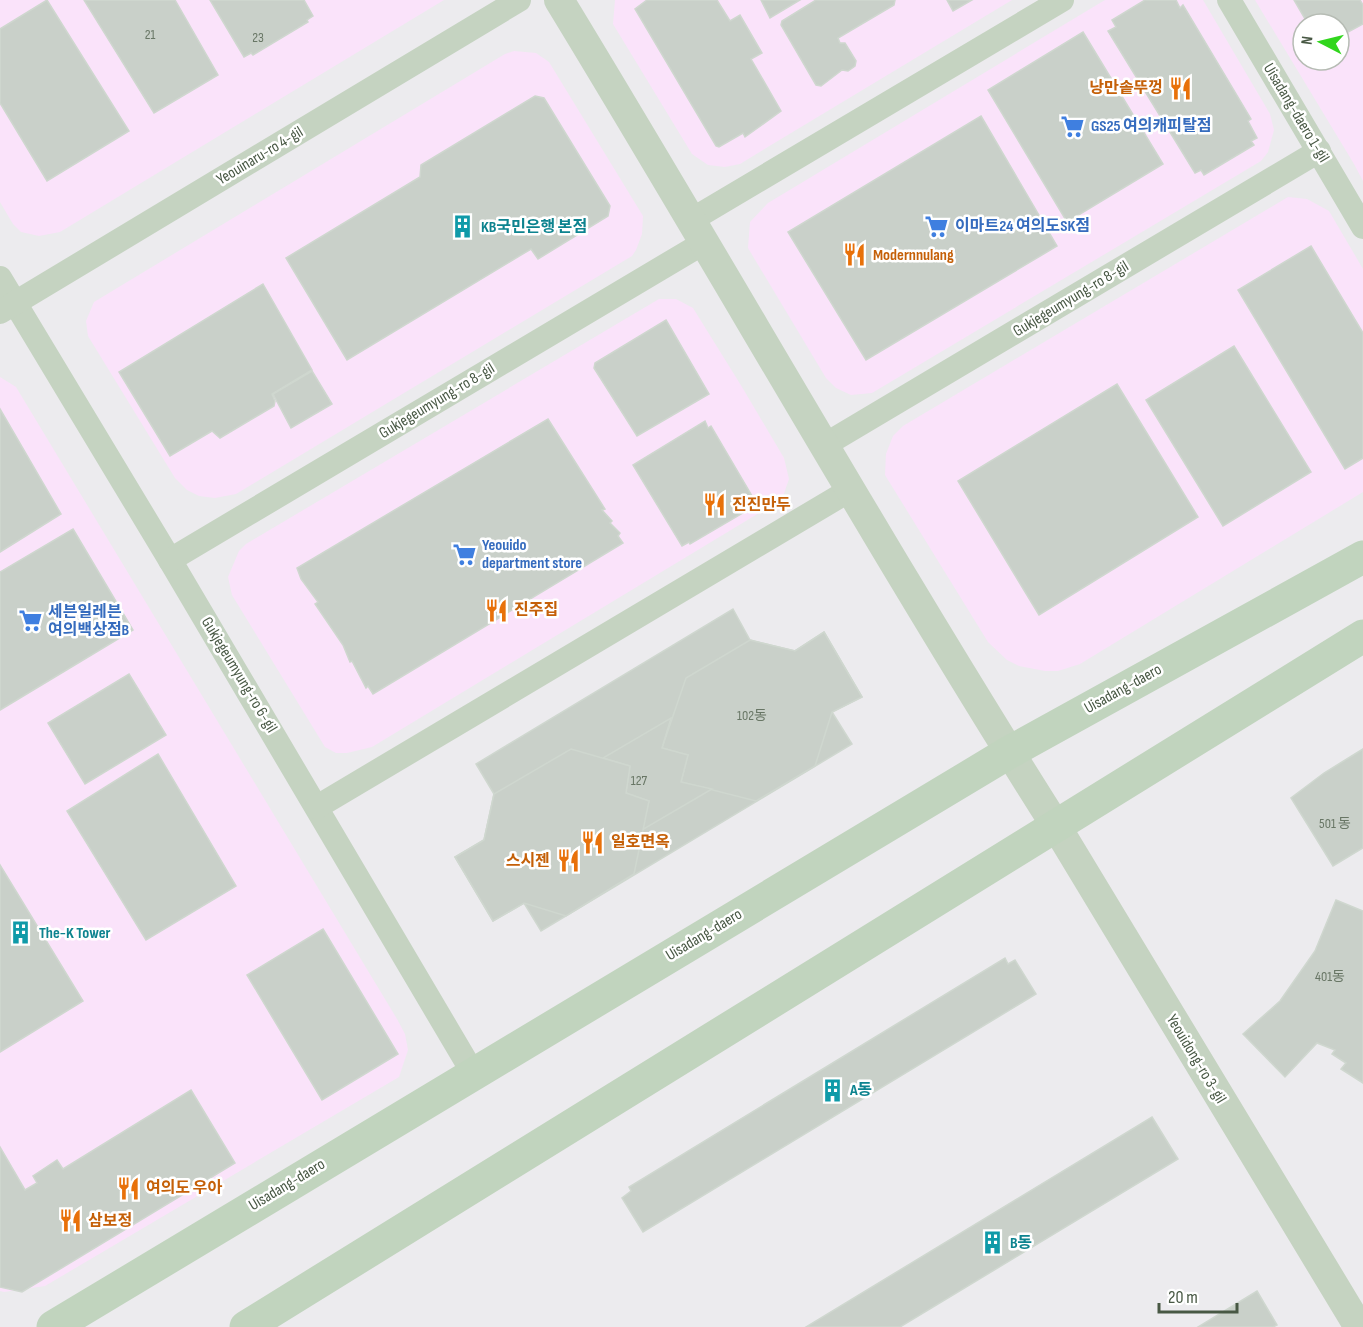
<svg xmlns="http://www.w3.org/2000/svg" width="1363" height="1327" viewBox="0 0 1363 1327" font-family="'Sofia Sans Condensed','Noto Sans KR',sans-serif">
  <style>
    .commercial { fill: #fae3fa; fill-rule: evenodd }
    .building { fill: #c9d0c9; stroke: #cfd7cf; stroke-width: 1.5 }
    .lines { fill: none; stroke-linecap: round; stroke-linejoin: round }
    .minor { stroke: #c5d3c1; stroke-width: 24 }
    .tertiary { stroke: #c5d3c1; stroke-width: 30 }
    .secondary { stroke: #c1d4be; stroke-width: 33 }
    .labels { text-anchor: middle; dominant-baseline: central; stroke-width: 5; stroke-linejoin: round; paint-order: stroke }
    .number-label { font-size: 14px; fill: #687665 }
    .food-label { font-size: 16px; font-weight: bold; fill: #c56008; stroke: #fff; text-anchor: start }
    .street-label { font-size: 16px; fill: #485844; stroke: #fff }
    .shop-label { font-size: 16px; font-weight: bold; fill: #366cbe; stroke: #fff; text-anchor: start }
    .culture-label { font-size: 16px; font-weight: bold; fill: #0d838f; stroke: #fff; text-anchor: start }
  </style>
  <rect width="100%" height="100%" fill="#ecebee"/>
  <g class="commercial">
    <polygon points="0,0 444,0 60,232 39,236 21,232 13,224 0,202"/>
    <polygon points="615,0 1012,0 758,153 740,164 725,167 708,165 692,154 613,24"/>
    <polygon points="1105,0 1203,0 1270,114 1274,130 1268,152 1261,161 872,393 851,395 836,388 826,378 748,248 750,222 768,203"/>
    <path d="M1255,0H1363V181L1354,164ZM1303,24H1339V60H1303Z"/>
    <polygon points="514,51 536,53 549,62 643,216 642,234 636,250 632,256 236,494 215,498 199,496 187,490 175,478 88,336 86,321 94,302 505,54"/>
    <polygon points="1288,197 1307,199 1329,211 1363,269 1363,492 1080,664 1058,671 1045,671 1019,666 1007,660 988,642 885,475 886,454 893,436 903,426"/>
    <polygon points="659,299 676,299 693,308 742,387 784,458 789,479 782,499 372,747 347,753 336,753 325,747 232,595 228,577 239,551 246,544"/>
    <polygon points="0,377 16,387 397,1019 405,1034 408,1050 399,1077 45,1286 4,1292 0,1291"/>
  </g>
  <g class="building">
    <polygon points="47,0 129,131 47,181 0,103 0,29"/>
    <polygon points="84,0 175,0 218,75 154,113"/>
    <polygon points="210,0 304,0 313,16 307,20 308,22 253,55 251,53 244,57"/>
    <polygon points="647,0 717,0 730,21 740,15 762,53 751,59 781,111 745,137 743,133 719,147 716,146 635,9"/>
    <polygon points="761,0 800,0 770,18"/>
    <polygon points="816,0 895,0 894,5 838,38 840,43 845,43 856,61 855,66 848,71 842,70 821,86 816,85 781,25 782,21"/>
    <polygon points="947,0 972,0 953,11"/>
    <polygon points="1145,0 1176,0 1180,8 1183,5 1251,119 1248,121 1257,138 1251,141 1254,145 1204,175 1201,170 1195,173 1108,31 1116,27 1112,20"/>
    <polygon points="1294,0 1360,0 1363,5 1363,24 1339,37 1339,24 1308,24"/>
    <polygon points="1083,32 1163,164 1067,222 988,90"/>
    <polygon points="535,96 544,98 610,206 608,216 538,259 531,249 347,360 286,258 420,177 421,165"/>
    <polygon points="981,116 1057,246 866,360 788,232"/>
    <polygon points="1311,246 1363,333 1363,458 1345,469 1238,290"/>
    <polygon points="263,284 312,370 272,394 275,401 274,406 220,438 212,431 170,456 119,372"/>
    <polygon points="666,320 709,394 637,436 594,368 595,363"/>
    <polygon points="1234,346 1311,472 1223,526 1146,400"/>
    <polygon points="312,371 332,404 291,428 273,394"/>
    <polygon points="1117,384 1198,517 1039,615 958,481"/>
    <polygon points="0,409 61,514 0,552"/>
    <polygon points="548,419 605,509 602,510 612,521 610,523 620,533 618,536 623,543 373,694 368,686 366,688 352,661 350,662 343,645 315,604 318,602 301,579 297,568"/>
    <polygon points="705,421 708,428 711,426 752,496 750,497 753,503 747,507 748,510 690,544 689,542 682,546 633,465"/>
    <polygon points="73,529 133,630 0,710 0,572"/>
    <polygon points="733,609 750,640 795,651 824,632 862,697 832,712 852,744 541,931 524,903 493,921 455,857 484,840 494,794 476,764"/>
    <polygon points="824,632 862,697 832,712 815,766 756,801 681,782 688,755 662,748 686,678 750,640 795,651"/>
    <polygon points="129,674 166,735 85,784 48,723"/>
    <polygon points="671,718 662,748 688,755 681,782 712,789 642,830 649,801 626,793 630,766 603,758"/>
    <polygon points="571,749 630,766 626,793 649,801 634,874 566,916 524,903 493,921 455,857 484,840 494,794"/>
    <polygon points="1363,749 1363,848 1333,866 1291,798 1324,773"/>
    <polygon points="158,754 236,886 146,940 67,811"/>
    <polygon points="0,865 83,1001 0,1052"/>
    <polygon points="1336,900 1363,911 1363,1083 1341,1069 1346,1063 1332,1054 1335,1050 1317,1043 1285,1077 1243,1034 1280,1001 1315,951"/>
    <polygon points="323,929 398,1054 322,1100 247,975"/>
    <polygon points="1005,958 1008,964 1015,960 1036,994 643,1232 622,1198 631,1191 629,1187"/>
    <polygon points="191,1090 235,1163 22,1292 0,1287 0,1147 25,1190 37,1183 33,1176 57,1160 63,1169"/>
    <polygon points="1152,1117 1178,1159 900,1327 806,1327"/>
    <polygon points="1257,1291 1277,1325 1273,1327 1198,1327"/>
  </g>
  <g class="lines">
    <g class="minor">
      <polyline points="1229,0 1363,227"/>
      <polyline points="693,219 1062,0"/>
      <polyline points="0,278 170,560 473,1073"/>
      <polyline points="0,312 519,0"/>
      <polyline points="823,446 1319,151"/>
      <polyline points="170,560 705,242"/>
      <polyline points="317,807 850,490"/>
    </g>
    <path class="tertiary" d="M559,0C726,274 884,555 1056,826L1359,1327"/>
    <g class="secondary">
      <polyline points="53,1327 1008,753 1363,557"/>
      <polyline points="246,1327 1363,636"/>
    </g>
  </g>
  <defs>
    <symbol id="restaurant-bare" viewBox="-9 -9 18 18"><path d="M-5-6h1v4h1v-4h1v4h1v-4h1v5L-1.5 .5V6h-2V.5L-5-1ZM5-6V6H3V1.5H1.5Q1.5-4 5-6Z" fill="#e8710a" stroke="#fff" stroke-width="2.5" paint-order="stroke"/></symbol>
    <symbol id="supermarket-bare" viewBox="-9 -9 18 18"><path d="M-6-5.5h2.5l.6 2H6L4.5 2H-2.5L-4.4-4H-6ZM-1.5 3.2a1.3 1.3 0 1 0 .1 0ZM3 3.2a1.3 1.3 0 1 0 .1 0Z" fill="#3f7fe0" stroke="#fff" stroke-width="2.5" paint-order="stroke"/></symbol>
    <symbol id="building-bare" viewBox="-9 -9 18 18"><path d="M-4-6H4V6H1V3H-1V6H-4ZM-2.5-4.3h1.7v1.8h-1.7ZM.8-4.3h1.7v1.8H.8ZM-2.5-1h1.7V.8h-1.7ZM.8-1h1.7V.8H.8Z" fill="#0f9aa8" stroke="#fff" stroke-width="2.5" paint-order="stroke"/></symbol>
  </defs>
  <g fill-rule="evenodd">
    <use href="#restaurant-bare" x="1164" y="72" width="33" height="33"/>
    <use href="#supermarket-bare" x="1056" y="110" width="33" height="33"/>
    <use href="#supermarket-bare" x="920" y="210" width="33" height="33"/>
    <use href="#building-bare" x="446" y="210" width="33" height="33"/>
    <use href="#restaurant-bare" x="838" y="238" width="33" height="33"/>
    <use href="#restaurant-bare" x="698" y="488" width="33" height="33"/>
    <use href="#supermarket-bare" x="448" y="538" width="33" height="33"/>
    <use href="#restaurant-bare" x="480" y="594" width="33" height="33"/>
    <use href="#supermarket-bare" x="14" y="604" width="33" height="33"/>
    <use href="#restaurant-bare" x="576" y="826" width="33" height="33"/>
    <use href="#restaurant-bare" x="552" y="844" width="33" height="33"/>
    <use href="#building-bare" x="4" y="916" width="33" height="33"/>
    <use href="#building-bare" x="816" y="1074" width="33" height="33"/>
    <use href="#restaurant-bare" x="112" y="1172" width="33" height="33"/>
    <use href="#restaurant-bare" x="54" y="1204" width="33" height="33"/>
    <use href="#building-bare" x="976" y="1226" width="33" height="33"/>
  </g>
  <g class="labels">
    <g class="number-label">
      <text x="150" y="34">21</text>
      <text x="258" y="37">23</text>
      <text x="752" y="715">102동</text>
      <text x="639" y="780">127</text>
      <text x="1335" y="823">501 동</text>
      <text x="1330" y="976">401동</text>
    </g>
    <g class="food-label">
      <text x="1163" y="88" text-anchor="end">낭만솥뚜껑</text>
      <text x="873" y="255">Modernnulang</text>
      <text x="732" y="505">진진만두</text>
      <text x="514" y="610">진주집</text>
      <text x="611" y="842">일호면옥</text>
      <text x="550" y="861" text-anchor="end">스시젠</text>
      <text x="146" y="1188">여의도 우아</text>
      <text x="88" y="1221">삼보정</text>
    </g>
    <g class="street-label">
      <text transform="translate(1296 113) rotate(59)">Uisadang-daero 1-gil</text>
      <text transform="translate(260 156) rotate(-31)">Yeouinaru-ro 4-gil</text>
      <text transform="translate(1071 299) rotate(-31)">Gukjegeumyung-ro 8-gil</text>
      <text transform="translate(437 401) rotate(-31)">Gukjegeumyung-ro 8-gil</text>
      <text transform="translate(239 675) rotate(59)">Gukjegeumyung-ro 6-gil</text>
      <text transform="translate(1123 689) rotate(-29)">Uisadang-daero</text>
      <text transform="translate(704 935) rotate(-31)">Uisadang-daero</text>
      <text transform="translate(1196 1059) rotate(59)">Yeouidong-ro 3-gil</text>
      <text transform="translate(287 1185) rotate(-31)">Uisadang-daero</text>
    </g>
    <g class="shop-label">
      <text x="1091" y="126">GS25 여의캐피탈점</text>
      <text x="955" y="226">이마트24 여의도SK점</text>
      <text x="482" y="545">Yeouido<tspan x="482" dy="18">department store</tspan></text>
      <text x="48" y="612">세븐일레븐<tspan x="48" dy="18">여의백상점B</tspan></text>
    </g>
    <g class="culture-label">
      <text x="481" y="227">KB국민은행 본점</text>
      <text x="39" y="933">The-K Tower</text>
      <text x="850" y="1090">A동</text>
      <text x="1010" y="1243">B동</text>
    </g>
  </g>
  <g transform="translate(1321 42) rotate(277)"><circle r="28" fill="#ffffff" stroke="#b6bcb4" stroke-width="1.5"/>
  <path d="M0-4.5L10 22L0 15L-10 22Z" fill="#31d61d"/>
  <text y="-9" font-size="16" font-weight="bold" text-anchor="middle" fill="#485844">N</text>
  </g>
  <path d="M1159 1303v9h78v-9" fill="none" stroke="#485844" stroke-width="3"/>
  <text x="1168" y="1303" font-size="18" fill="#485844" stroke="#ffffff" stroke-width="4.5" paint-order="stroke">20 m</text>
</svg>
